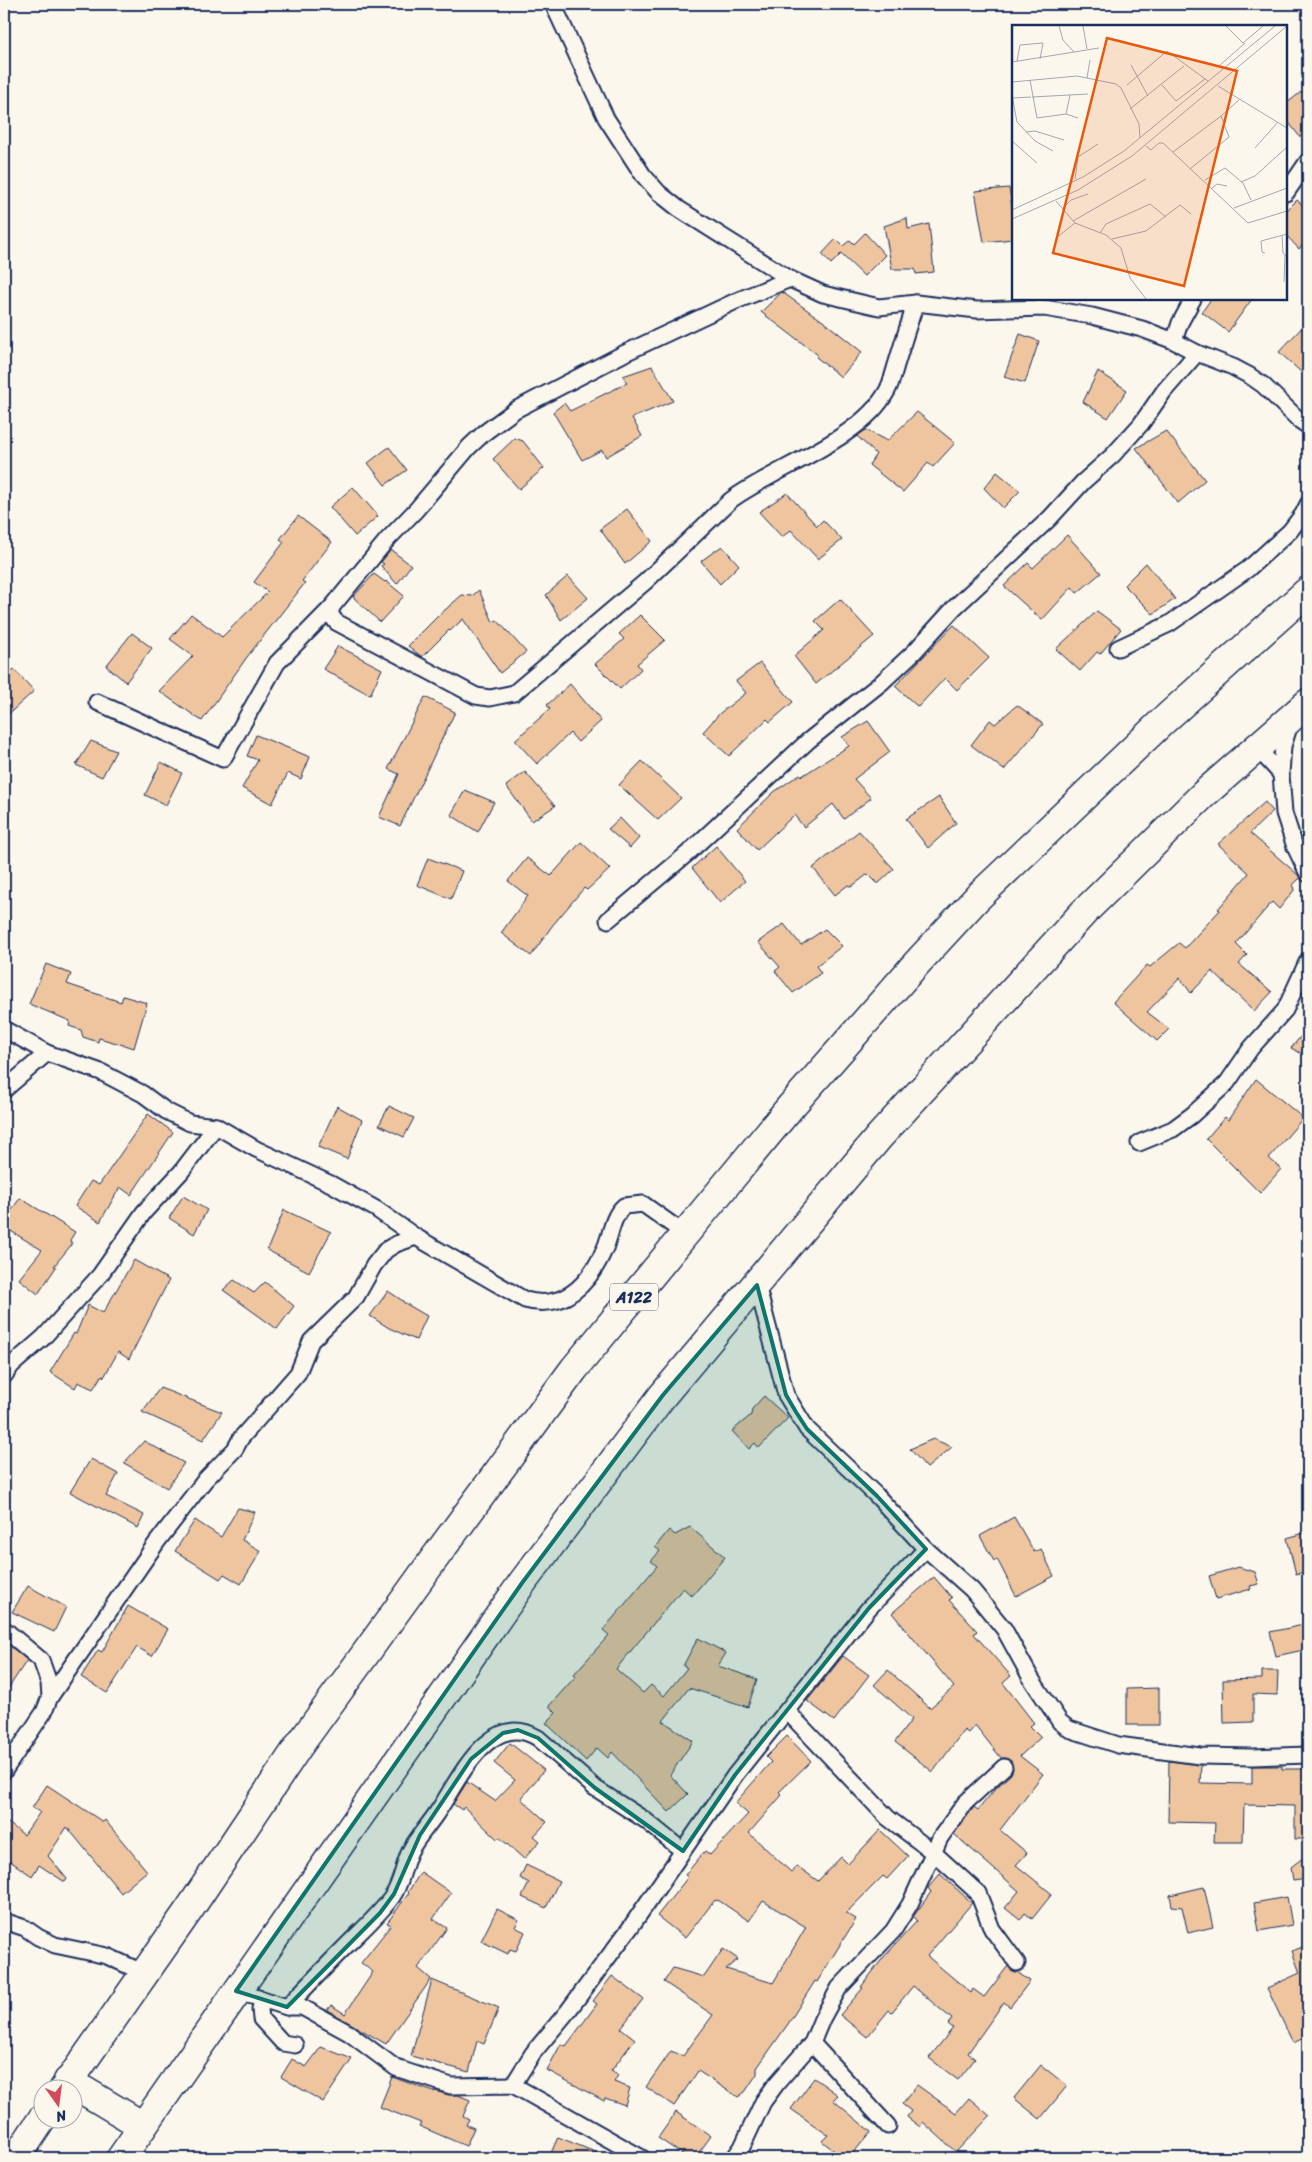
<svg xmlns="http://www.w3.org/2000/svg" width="1312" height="2162" viewBox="0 0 1312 2162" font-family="Sriracha,sans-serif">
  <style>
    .building { fill: #efc59f; stroke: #1b2f5e }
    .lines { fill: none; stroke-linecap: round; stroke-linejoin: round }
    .street-casing { stroke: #1b2f5e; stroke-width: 19 }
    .highway-casing { stroke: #1b2f5e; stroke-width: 31 }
    .street { stroke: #fbf7ec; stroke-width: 15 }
    .highway { stroke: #fbf7ec; stroke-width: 28 }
    .marked { fill: #0f766e; fill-opacity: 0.2; stroke: #0f766e; stroke-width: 4; stroke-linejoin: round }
    .labels { text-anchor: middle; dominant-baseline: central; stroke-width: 4; stroke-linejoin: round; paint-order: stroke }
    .shield { fill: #fbf7ec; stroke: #5e6b89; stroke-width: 1 }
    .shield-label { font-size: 16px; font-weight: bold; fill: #1b2f5e }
    .inset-road { fill: none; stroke: #a1a7b3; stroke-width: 1 }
    .view { fill: #e8590c; fill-opacity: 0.15; stroke: #e8590c; stroke-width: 2.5 }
    .inset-edge { fill: none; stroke: #1b2f5e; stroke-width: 2.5 }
  </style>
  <rect width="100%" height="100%" fill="#fbf7ec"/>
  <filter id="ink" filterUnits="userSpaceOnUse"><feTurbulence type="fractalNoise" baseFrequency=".02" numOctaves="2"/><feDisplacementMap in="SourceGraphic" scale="10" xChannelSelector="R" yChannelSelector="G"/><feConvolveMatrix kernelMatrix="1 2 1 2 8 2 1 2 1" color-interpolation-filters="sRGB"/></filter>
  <g filter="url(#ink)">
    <g class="building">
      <polygon points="1301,92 1308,100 1308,131 1300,137 1286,119 1286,104"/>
      <polygon points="1009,188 1013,213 1013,239 984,242 975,191"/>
      <polygon points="1297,200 1308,210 1308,238 1299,249 1286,235 1286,211"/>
      <polygon points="907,218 908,229 929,224 934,272 916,274 915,269 892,269 884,226"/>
      <polygon points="865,233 885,255 864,276 841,254 831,264 822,254 836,239 843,246 850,240 854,244"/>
      <polygon points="782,292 827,324 862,352 841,377 816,357 818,355 761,312"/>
      <polygon points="1211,299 1252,299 1228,332 1202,312"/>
      <polygon points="1308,321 1308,363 1301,372 1279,352"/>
      <polygon points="1020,334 1039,341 1025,383 1004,377"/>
      <polygon points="652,366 673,401 632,418 642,436 606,457 602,450 582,460 553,412 564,403 570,411 627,383 623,376"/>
      <polygon points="1098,371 1127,390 1108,418 1083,402"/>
      <polygon points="917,412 955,443 933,467 928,463 903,492 869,465 876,454 857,436 866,430 887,441"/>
      <polygon points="1166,431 1205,480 1178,503 1136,448"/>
      <polygon points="515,438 523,441 544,468 519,489 493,459"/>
      <polygon points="389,447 407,470 385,485 368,463"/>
      <polygon points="997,472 1020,491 1003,508 984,488"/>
      <polygon points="353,487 378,516 355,536 330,507"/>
      <polygon points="787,493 817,526 823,520 842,540 818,559 791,530 782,537 759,512"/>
      <polygon points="627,509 652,541 625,564 600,529"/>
      <polygon points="298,516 332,542 302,581 305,583 247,657 202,721 159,691 193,656 170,639 191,614 222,637 268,592 254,582 284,542 280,539"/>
      <polygon points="1067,535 1101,573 1077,593 1072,587 1042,620 1004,586 1028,563 1033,568"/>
      <polygon points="722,546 739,565 720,584 701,561"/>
      <polygon points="391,550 411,565 397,584 381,566 384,564 381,562"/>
      <polygon points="1146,563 1175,599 1153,614 1124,585"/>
      <polygon points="374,574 385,582 386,581 404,596 380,622 353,597"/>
      <polygon points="568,576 588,598 561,620 546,595"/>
      <polygon points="479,590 493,622 497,620 526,652 500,673 463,619 450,631 449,630 422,657 408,646 437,617 462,595 472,596"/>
      <polygon points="840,599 874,636 816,684 794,656 824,630 815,621"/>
      <polygon points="1097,611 1121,629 1100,654 1097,652 1080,671 1056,649"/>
      <polygon points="640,615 665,640 637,664 641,669 620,689 595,664 624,639 619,634"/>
      <polygon points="954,625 989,658 957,690 945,678 918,707 895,686"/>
      <polygon points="132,633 152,648 126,682 106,666"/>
      <polygon points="338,646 382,669 370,695 323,669"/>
      <polygon points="760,663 793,702 770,722 767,719 729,756 703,732 720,713 746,693 736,681"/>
      <polygon points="14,669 34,691 4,718 4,679"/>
      <polygon points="570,684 601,721 578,742 570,733 537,764 515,740 550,709 547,705"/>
      <polygon points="425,697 455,712 400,826 379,817 399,774 388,769"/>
      <polygon points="1017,705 1043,724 1004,770 971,745 990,720 995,724"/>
      <polygon points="868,721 890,752 854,779 871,798 844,819 833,804 804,827 794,815 757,850 737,828 774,792 800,774 802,776 849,746 842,737"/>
      <polygon points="256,735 310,757 301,779 288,773 272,804 242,788 258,760 247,756"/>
      <polygon points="91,741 116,751 102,777 76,765"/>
      <polygon points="642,761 681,798 658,820 619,785"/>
      <polygon points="161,762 182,773 166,805 145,795"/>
      <polygon points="525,772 555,806 532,821 506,786"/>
      <polygon points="465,790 494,802 478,832 451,815"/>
      <polygon points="939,797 956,823 928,848 906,819"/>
      <polygon points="1265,802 1273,811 1250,833 1297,874 1300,878 1293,885 1295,889 1279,909 1272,902 1236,944 1247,955 1239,964 1272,992 1254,1011 1212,971 1191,993 1180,978 1147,1012 1169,1029 1157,1041 1113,1002 1147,965 1150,967 1179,943 1185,948 1220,910 1218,909 1249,873 1218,844"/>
      <polygon points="620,818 639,838 630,848 608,829"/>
      <polygon points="859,831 894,869 878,884 868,874 851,887 848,885 835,895 813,868"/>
      <polygon points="581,842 610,869 587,890 584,888 552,926 531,956 501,933 528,896 508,881 527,858 551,876"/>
      <polygon points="716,846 745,881 720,903 692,868"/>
      <polygon points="428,858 462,871 451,899 417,885"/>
      <polygon points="784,924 801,945 825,929 842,946 816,966 821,973 793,993 775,971 780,967 758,942"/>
      <polygon points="46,964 71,974 67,984 121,1002 123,996 147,1003 134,1048 99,1038 98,1042 83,1037 81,1030 69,1026 70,1021 29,1004"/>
      <polygon points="1308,1028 1308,1057 1291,1048"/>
      <polygon points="1256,1079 1303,1118 1269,1158 1281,1169 1260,1193 1206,1139 1225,1117 1228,1120"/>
      <polygon points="337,1106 362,1120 347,1159 318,1147"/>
      <polygon points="389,1106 414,1118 404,1137 379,1125"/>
      <polygon points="148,1114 173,1132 131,1195 120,1187 100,1222 75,1206 91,1181 99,1185"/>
      <polygon points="183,1196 207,1210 194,1234 169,1218"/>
      <polygon points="20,1198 75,1232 70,1240 72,1244 54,1266 56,1267 38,1294 19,1279 42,1250 4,1227 4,1221"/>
      <polygon points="284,1210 331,1232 309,1272 267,1250"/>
      <polygon points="134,1260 169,1280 129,1359 118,1352 104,1377 102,1375 93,1389 78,1382 75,1388 50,1372 74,1333 76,1334 88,1305 103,1313"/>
      <polygon points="234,1280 254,1293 265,1282 294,1306 277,1329 223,1290"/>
      <polygon points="388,1291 403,1301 403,1302 427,1316 416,1340 389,1328 370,1316"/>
      <polygon points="160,1388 222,1412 203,1440 142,1412"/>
      <polygon points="764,1396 788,1418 759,1448 755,1443 749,1449 732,1431 751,1415 752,1409"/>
      <polygon points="933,1439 952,1447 927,1468 910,1449"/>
      <polygon points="144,1441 184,1463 167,1488 124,1463"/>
      <polygon points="91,1459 118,1474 106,1496 144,1515 138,1528 70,1492"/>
      <polygon points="238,1508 255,1512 242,1540 261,1551 241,1584 224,1574 220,1579 175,1551 195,1520 221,1537"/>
      <polygon points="1014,1517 1034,1552 1041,1549 1054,1576 1016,1596 997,1559 994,1561 980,1536"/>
      <polygon points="690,1527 725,1557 692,1596 683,1588 616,1669 643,1693 651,1685 664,1696 687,1668 683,1666 698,1638 726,1653 718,1666 757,1679 748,1707 689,1688 663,1721 693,1741 670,1775 688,1794 669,1812 612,1752 608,1758 597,1748 586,1761 546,1723 556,1713 549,1706 576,1676 574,1674 609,1635 603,1630 657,1566 651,1561 660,1551 655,1547 669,1530 675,1535"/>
      <polygon points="1308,1532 1308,1571 1296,1574 1287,1538"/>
      <polygon points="1238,1567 1255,1572 1259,1584 1250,1586 1251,1589 1216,1599 1209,1576"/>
      <polygon points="934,1577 952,1598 949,1600 977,1631 974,1634 1011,1676 1003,1683 1034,1723 1030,1726 1041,1737 1020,1756 1043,1774 1000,1830 1027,1853 1016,1865 1052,1894 1032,1919 1025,1913 1020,1920 1005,1908 1019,1891 954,1834 974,1807 978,1810 996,1788 1011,1774 1013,1769 1011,1761 1006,1758 1001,1758 975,1725 968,1733 964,1730 933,1772 895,1742 912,1719 874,1685 888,1670 930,1708 954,1687 892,1613"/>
      <polygon points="28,1586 66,1607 54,1632 12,1612"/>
      <polygon points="128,1606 168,1629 152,1656 137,1647 107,1693 81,1677 98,1650 102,1652"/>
      <polygon points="1308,1624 1308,1649 1276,1656 1270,1632"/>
      <polygon points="4,1641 27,1660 4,1695"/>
      <polygon points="843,1656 869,1675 834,1721 807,1701"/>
      <polygon points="1262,1671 1278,1671 1277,1695 1253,1694 1253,1722 1224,1723 1223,1680 1262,1679"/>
      <polygon points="1159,1688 1159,1725 1127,1725 1127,1689"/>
      <polygon points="787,1736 811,1761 779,1792 782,1795 749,1833 792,1873 797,1866 818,1881 841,1857 848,1864 880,1830 908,1856 887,1879 883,1876 846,1913 856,1919 817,1982 815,1981 788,2024 757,2068 757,2074 745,2092 738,2097 698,2071 674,2106 646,2087 671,2051 683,2056 713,2015 664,1982 673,1968 704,1977 723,1949 738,1959 726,1969 773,1983 806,1927 763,1901 749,1921 718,1900 717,1901 715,1900 685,1938 657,1916 688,1877 685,1875 705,1851 710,1855 748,1814 735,1803 771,1762 766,1757"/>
      <polygon points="510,1743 544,1770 521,1799 547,1822 534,1836 540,1841 524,1859 499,1837 497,1839 464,1807 462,1810 453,1804 467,1782 495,1801 515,1780 494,1763"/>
      <polygon points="1169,1761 1201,1765 1200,1783 1252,1784 1252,1766 1282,1766 1282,1769 1308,1769 1308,1839 1295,1839 1295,1806 1244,1805 1243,1842 1214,1842 1215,1823 1168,1822"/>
      <polygon points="47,1785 103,1822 105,1820 147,1871 121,1893 67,1827 48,1856 67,1879 65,1882 39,1865 32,1876 4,1857 4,1820 24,1835 40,1812 32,1808"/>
      <polygon points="1308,1854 1308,1879 1293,1881 1291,1867"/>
      <polygon points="526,1865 559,1881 546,1908 522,1897 529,1883 520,1878"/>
      <polygon points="421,1872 451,1893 433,1919 447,1928 418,1968 431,1979 386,2044 327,2010 331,2005 345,2014 373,1972 361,1963 391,1925 387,1923 409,1893 408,1892"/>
      <polygon points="940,1874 972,1903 927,1956 971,1993 973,1989 984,1997 1008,1966 1030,1981 1010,2007 1004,2002 968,2053 975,2059 958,2080 929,2058 953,2028 948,2024 952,2019 913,1986 892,2012 889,2010 867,2037 840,2015 863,1988 861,1987 883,1958 917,1921 913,1917 931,1892 928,1888"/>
      <polygon points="1204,1887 1213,1927 1188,1933 1182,1907 1172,1906 1170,1895"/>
      <polygon points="1287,1897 1292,1925 1259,1931 1254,1903"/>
      <polygon points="497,1909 519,1920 515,1927 525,1932 516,1951 510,1949 508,1954 481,1941"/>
      <polygon points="1308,1945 1308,2036 1293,2043 1267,1988 1300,1973 1292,1951"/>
      <polygon points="612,1976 643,1999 621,2028 635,2039 611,2071 618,2075 614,2082 630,2088 625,2105 605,2098 604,2101 547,2070 561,2044 566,2046 597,2004 593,2001"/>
      <polygon points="432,1980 499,2008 484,2044 477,2041 469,2072 411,2056"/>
      <polygon points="321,2047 352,2059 323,2102 281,2077 292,2059 306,2067"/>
      <polygon points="1041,2065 1067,2086 1040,2119 1014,2098"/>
      <polygon points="392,2077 434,2092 435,2091 448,2095 458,2095 470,2100 463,2116 469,2119 466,2125 474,2128 466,2146 419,2126 421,2123 380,2107"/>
      <polygon points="814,2078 838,2095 833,2100 871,2132 849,2158 843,2158 822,2141 828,2135 791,2109"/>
      <polygon points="917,2085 956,2113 969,2098 990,2116 956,2152 923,2122 920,2127 907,2117 911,2111 902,2104"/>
      <polygon points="676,2112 711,2136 695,2158 688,2158 658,2138"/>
      <polygon points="558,2137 610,2158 549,2158"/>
    </g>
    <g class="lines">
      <defs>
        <g id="street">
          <polyline points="553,4 606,118 643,175 659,193 679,209 790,279 823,294 879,307 916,303 977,310 1044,308 1092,316 1142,329 1174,341 1197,353 1233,367 1250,376 1263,385 1299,420 1308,426"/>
          <polyline points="1286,193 1308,161"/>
          <polyline points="1174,341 1180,323 1193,299"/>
          <path d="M331,608V615L336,622L476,696L490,698L514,693L645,582L731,500C774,468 861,440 887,391C892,382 894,371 897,362C903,342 909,323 916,303"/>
          <polyline points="1118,648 1169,624 1248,569 1290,531 1303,514 1308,504"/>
          <polyline points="97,702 223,759 277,663 331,608 387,540 416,510 469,447 484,433 515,410 625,353 736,301 790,279"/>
          <polyline points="1290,724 1283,746 1281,774 1284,813 1295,847 1308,874"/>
          <polyline points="1257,748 1281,774"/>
          <polyline points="608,920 688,853 808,741 881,683 914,652 954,608 1050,518 1083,482 1113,455 1141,424 1164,391 1197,353"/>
          <path d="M4,1029L47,1053L101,1072L143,1094L166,1111L190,1123L216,1126L256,1149L331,1184L376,1209L416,1237L525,1300C565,1311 590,1283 605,1248C611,1235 612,1216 624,1206L643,1204L685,1234"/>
          <polyline points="4,1090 47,1053"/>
          <polyline points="1139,1143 1173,1129 1192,1115 1227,1083 1251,1048 1285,1010 1308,960"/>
          <polyline points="757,1285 786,1395 807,1429 877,1496 926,1549 972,1590 1004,1629 1032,1680 1060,1722 1069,1729 1118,1745 1200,1756 1253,1757 1308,1755"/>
          <polyline points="4,1376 12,1365 43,1338 100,1275 144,1212 181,1172 216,1126"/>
          <polyline points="4,1629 41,1660 49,1683 50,1697 44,1712 4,1771"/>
          <polyline points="50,1697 157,1542 205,1480 235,1449 241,1438 298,1373 311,1341 356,1297 374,1265 386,1250 396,1244 416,1237"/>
          <polyline points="787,1711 888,1818 934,1853 978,1893 992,1929 1017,1963"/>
          <polyline points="4,1921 25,1928 38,1937 55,1945 107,1956 144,1973"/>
          <polyline points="236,1991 287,2007 302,2007 349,2033 396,2068 451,2086 513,2085 642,2158"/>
          <polyline points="263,1999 260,2009 261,2019 283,2043 295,2045"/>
          <path d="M287,2007C307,1986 327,1965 348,1944C363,1929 379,1915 392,1897C402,1883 403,1866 410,1851C418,1836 429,1825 438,1811C460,1778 490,1709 538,1738L595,1788L645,1820L683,1851"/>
          <polyline points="812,2043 888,2126"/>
          <polyline points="513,2085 533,2053 568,2011 630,1928 735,1775 869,1608 926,1549"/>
          <polyline points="734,2158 742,2147 763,2102 777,2083 812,2043 822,2019 839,1988 893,1931 910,1904 940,1838 965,1803 1004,1767"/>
        </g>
        <g id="highway">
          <polyline points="68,2081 143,2126"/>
          <polyline points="63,2090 191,1907 298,1747 434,1559 574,1369 685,1234 792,1105 917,963 977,898 1163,721 1308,591"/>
          <polyline points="16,2158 42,2119"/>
          <polyline points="121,2158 522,1583 663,1395 879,1137 1085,911 1204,794 1308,703"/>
        </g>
      </defs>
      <use href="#street" class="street-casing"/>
      <use href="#highway" class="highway-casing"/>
      <use href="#street" class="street"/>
      <use href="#highway" class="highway"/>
    </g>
  </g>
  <path class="marked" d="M757,1285L786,1395L796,1412L807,1429L877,1496L926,1549L869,1608L735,1775L683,1851L595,1788L538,1738L518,1730L503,1733L471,1759L420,1835L394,1894L380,1913L287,2007L236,1991L522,1583L663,1395Z"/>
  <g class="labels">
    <rect class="shield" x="610" y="1283.5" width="48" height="27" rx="4"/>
    <g class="shield-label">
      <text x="634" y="1297">A122</text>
    </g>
  </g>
  <g transform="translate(1012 25)">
    <rect width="275" height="275" fill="#fbf7ec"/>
    <path class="inset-road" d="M47,1L51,15L62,27M71,1L75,24M214,1L231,18L251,1M5,36L8,20L31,18L28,34M0,37L87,23M119,40L136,71M208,40L233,18M75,53L78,35M18,55L25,93L54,89L66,93M0,57L65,51L104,59L109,63L127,99L128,113M115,60L155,26L196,56M150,60L164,76L193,54M206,61L275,103M0,70L5,97L23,116L41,126M20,72L76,69M1,73L19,72M118,84L172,41M54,89L58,70M14,107L23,106L52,115M0,116L25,138M134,121L139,125L147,118H151L236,198L275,186M243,123L266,97M161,127L209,91M178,144L217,112L209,91L227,75M63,154L66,132L86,119M193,155L213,143L231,158L239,175M229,157L243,151L275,122M200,163L205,159L215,161M44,176L63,198L94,210L109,223L118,253L134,274M222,183L275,163M50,184L59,175L76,169M0,185L71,152L112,126L263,1M0,194L66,165L120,131L275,1M61,196L134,154M88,208L94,199L138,179L154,192M270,211L271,228L275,231M44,213L63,198M100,214L134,206L168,180L179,189M253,228L250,227L249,216L275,209M272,257L273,230"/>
    <path class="view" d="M95,13L225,46L172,261L41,228Z"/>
    <rect width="275" height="275" class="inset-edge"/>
  </g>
  <rect width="1312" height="2162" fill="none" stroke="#fbf7ec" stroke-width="20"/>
  <rect x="10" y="10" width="1292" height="2142" fill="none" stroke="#1b2f5e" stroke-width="2" filter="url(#ink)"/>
  <g transform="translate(58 2104) rotate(166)"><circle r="24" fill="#fbf7ec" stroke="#a1a7b3"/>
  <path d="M0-4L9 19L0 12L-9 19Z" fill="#d1495b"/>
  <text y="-8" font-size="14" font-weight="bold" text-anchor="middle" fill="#1b2f5e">N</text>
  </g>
</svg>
